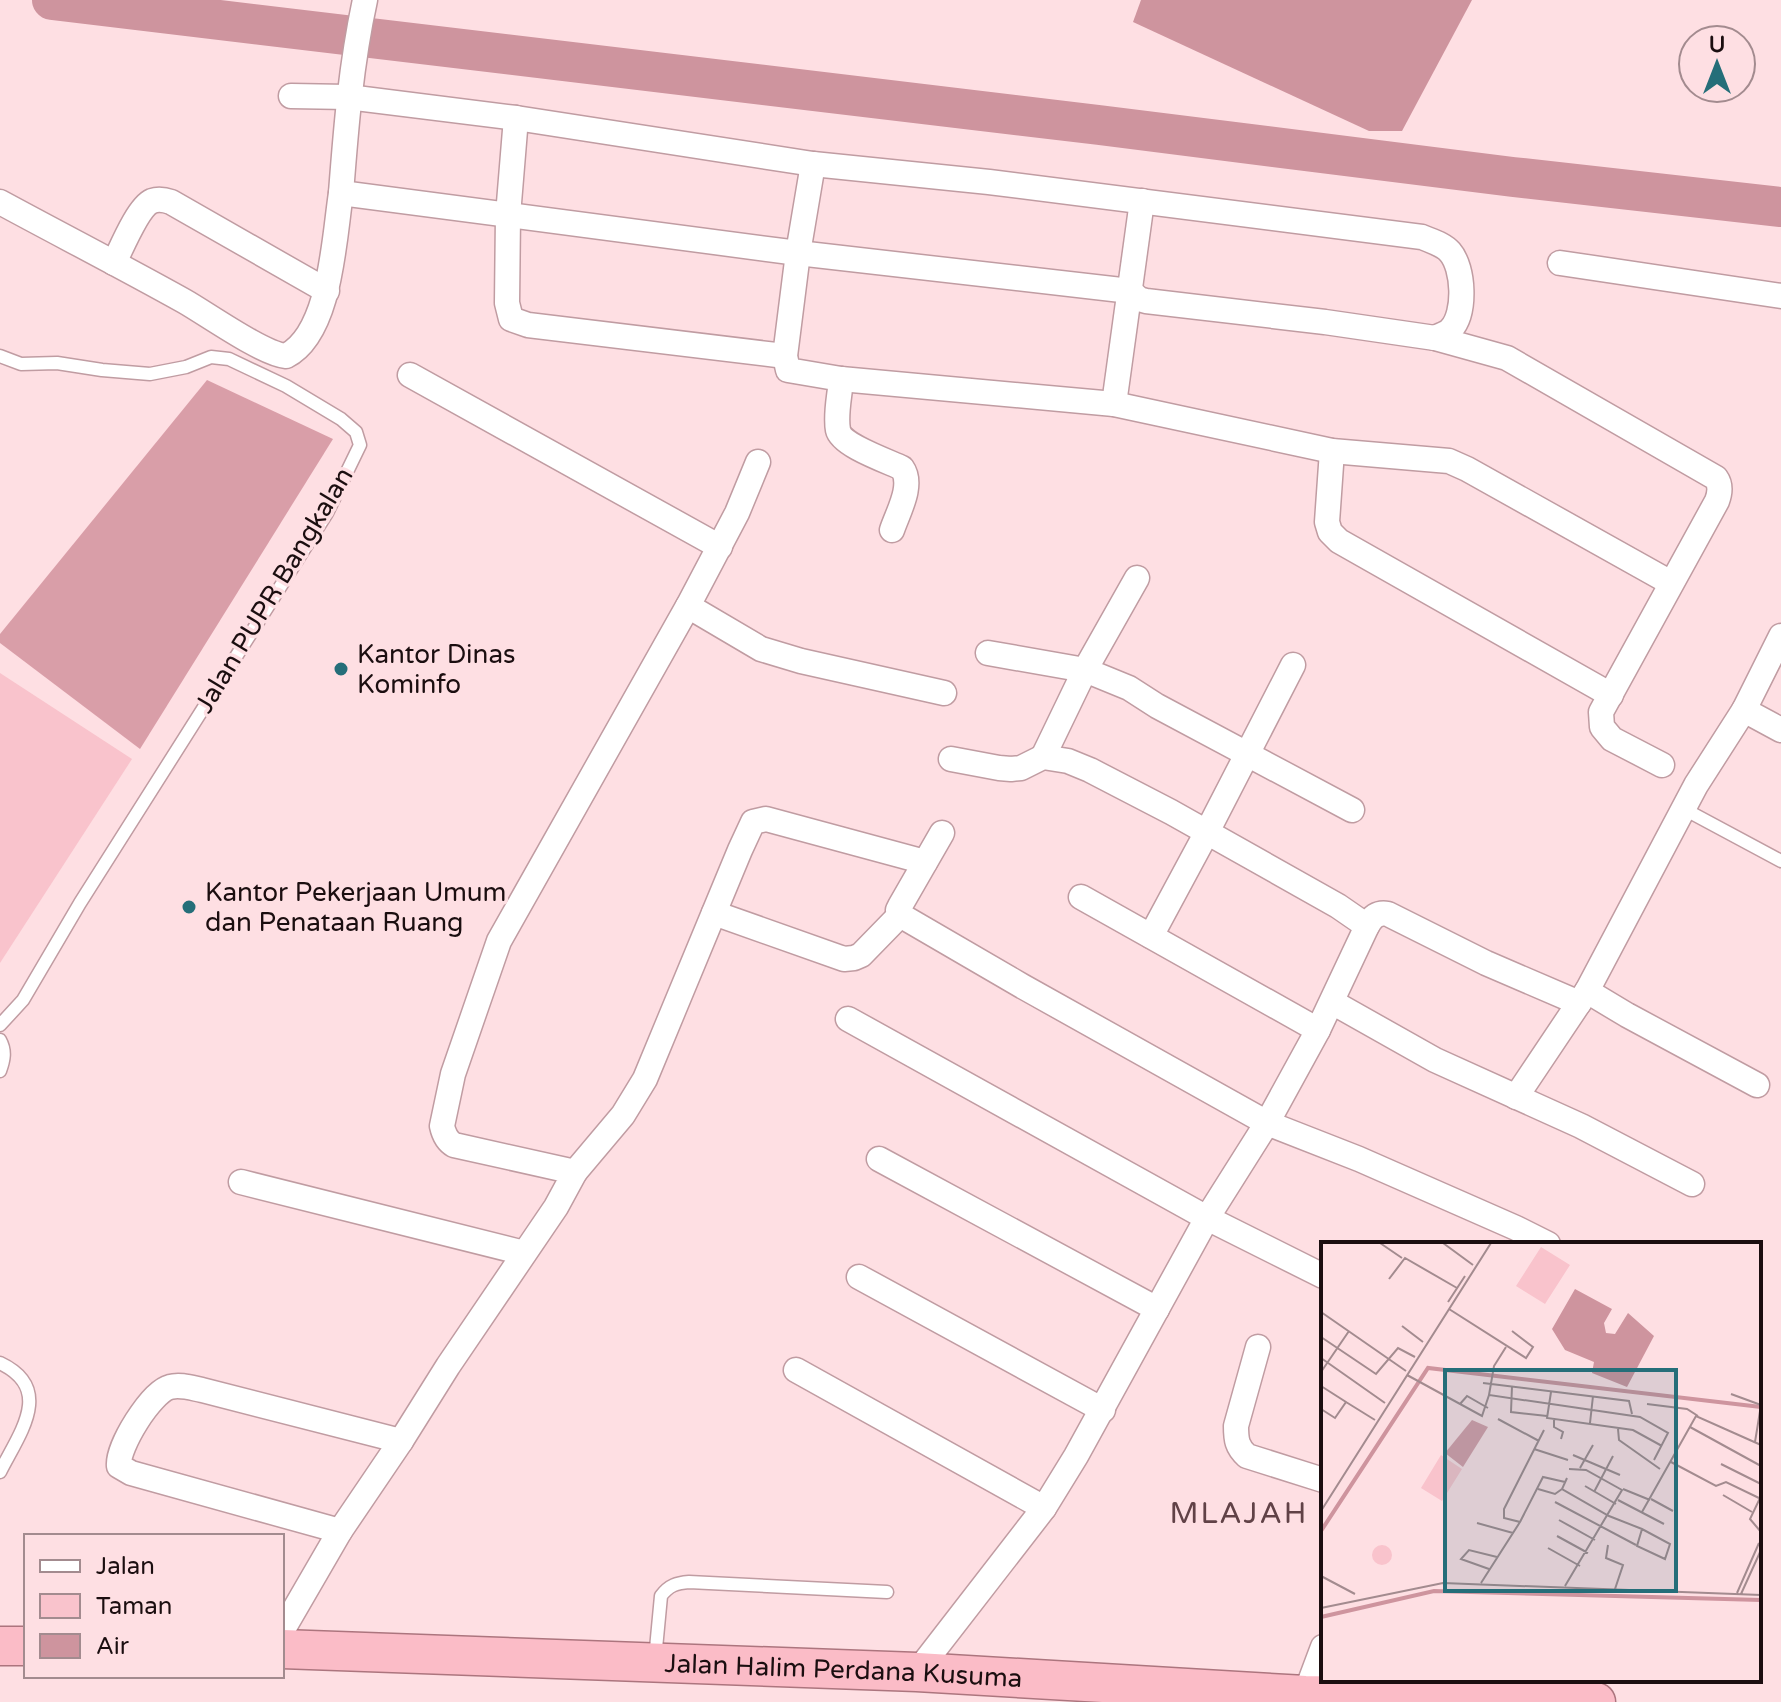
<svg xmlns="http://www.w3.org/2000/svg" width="1781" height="1702" viewBox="0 0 1781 1702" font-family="'Varela Round',sans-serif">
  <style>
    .green { fill: #f9c3cc }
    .forest { fill: #d99ea8 }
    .water { fill: #ce949e }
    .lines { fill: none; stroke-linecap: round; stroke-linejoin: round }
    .river { stroke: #ce949e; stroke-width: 40 }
    .service-casing { stroke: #c09ca2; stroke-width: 15 }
    .minor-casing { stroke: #c09ca2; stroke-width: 27 }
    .trunk-casing { stroke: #ac757e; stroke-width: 41 }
    .service { stroke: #fff; stroke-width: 12 }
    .minor { stroke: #fff; stroke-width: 24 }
    .trunk { stroke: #fbbcc7; stroke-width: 38 }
    .poi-dot { fill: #256e79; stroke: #fedfe3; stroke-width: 3 }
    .labels { text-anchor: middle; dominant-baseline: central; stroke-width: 7; stroke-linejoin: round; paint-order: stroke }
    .street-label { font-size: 26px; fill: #1b0e10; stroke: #fedfe3 }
    .poi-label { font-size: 26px; fill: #1b0e10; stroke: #fedfe3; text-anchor: start }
    .quarter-label { font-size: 30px; letter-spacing: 2px; fill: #614247; stroke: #fedfe3 }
    .inset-river { fill: none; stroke: #ce949e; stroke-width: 4 }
    .inset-road { fill: none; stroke: #a38b8f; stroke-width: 2 }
    .view { fill: #256e79; fill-opacity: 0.15; stroke: #256e79; stroke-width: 4 }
    .inset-edge { fill: none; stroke: #1b0e10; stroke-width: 4 }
  </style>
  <rect width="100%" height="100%" fill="#fedfe3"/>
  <polygon class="green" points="0,673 132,759 0,963"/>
  <polygon class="forest" points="207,380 333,439 140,749 0,643 0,634"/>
  <polygon class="water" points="1141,0 1472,0 1402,131 1369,131 1133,22"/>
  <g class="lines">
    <polyline class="river" points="52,0 1099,125 1513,177 1781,207"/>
    <defs>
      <g id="service">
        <polyline points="0,356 21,364 57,363 102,370 150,374 186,367 211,357 229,359 286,386 341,419 356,432 360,445 327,513 80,903 23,1000 0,1025"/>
        <polyline points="1684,809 1781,861"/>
        <path d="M0,1040C6,1051 4,1060 0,1071"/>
        <path d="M0,1363C55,1389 19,1434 0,1472"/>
        <path d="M655,1659L661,1596C669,1585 677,1583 689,1582L887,1592"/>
      </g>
      <g id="minor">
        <path d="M365,0C351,64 346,128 341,193L798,253L1130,291L1139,299L1146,301L1325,322L1435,338L1507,358L1716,478C1721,485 1720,493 1717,501L1601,712L1602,727L1612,739L1662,765"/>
        <path d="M291,96L348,97L516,118L813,164L989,182L1422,237C1431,241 1443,244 1450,252C1464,268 1466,313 1451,329C1447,334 1440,335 1435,338"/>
        <polyline points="516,118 508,215 507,303 511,319 528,325 785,356"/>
        <polyline points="813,164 798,253 785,356 788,370 841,379 1114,404 1332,451 1449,461 1467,469 1671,583"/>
        <path d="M0,202C61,235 123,267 184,301C207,314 263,354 286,356C331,333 334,238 341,193"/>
        <path d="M114,263C121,249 138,207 152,201C158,199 165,200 171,202L327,291"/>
        <polyline points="1560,263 1781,296"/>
        <polyline points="410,375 720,547"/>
        <path d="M841,379C840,395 835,414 838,430C841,445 887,461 902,468C914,485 898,512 892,530"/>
        <polyline points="1114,404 1142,201"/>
        <polyline points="1332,451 1327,522 1330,532 1339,541 1611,695"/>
        <polyline points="688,606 761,649 801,661 944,693"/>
        <polyline points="988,653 1085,670 1129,688 1157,706 1352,810"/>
        <polyline points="1744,710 1781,730"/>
        <polyline points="1043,757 1085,670 1137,578"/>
        <polyline points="942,833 900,906 898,910 900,915 1022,986 1267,1123 1359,1159 1516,1228 1548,1244"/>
        <polyline points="1081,897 1318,1030"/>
        <polyline points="714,913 844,959 854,958 861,955 900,915"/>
        <path d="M1367,926C1372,917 1377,912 1388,914L1486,963L1579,1003"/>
        <polyline points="1151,936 1207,832 1293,665"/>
        <polyline points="1587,991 1627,1015 1757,1085"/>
        <polyline points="1332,1002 1435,1060 1581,1126 1692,1184"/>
        <polyline points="848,1019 1207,1218 1323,1276"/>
        <polyline points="1516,1097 1587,991 1696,785 1744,710 1781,636"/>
        <polyline points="879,1159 1157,1309"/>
        <polyline points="575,1172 623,1115 645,1079 740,850 753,822 766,819 925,862"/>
        <polyline points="241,1182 524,1253"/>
        <polyline points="859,1277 1103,1410"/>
        <path d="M1258,1347L1236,1426C1236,1440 1237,1447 1247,1456L1323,1480"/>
        <polyline points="796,1370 1044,1508"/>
        <path d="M340,1531L131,1473L119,1466C117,1447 151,1392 170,1387C180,1384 192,1388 202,1390L401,1441"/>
        <path d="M282,1631L340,1531L401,1441L448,1366L556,1207L575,1172L454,1145C447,1141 444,1135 442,1126L453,1074L499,941L688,606L737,513L758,462"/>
        <polyline points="917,1672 1044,1508 1076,1456 1207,1218 1267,1123 1318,1030 1367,926 1338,906 1171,812 1090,770 1068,761 1043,757 1021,768 1011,769 999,768 951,759"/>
        <polyline points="1305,1695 1323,1647"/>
      </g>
      <g id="trunk">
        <polyline points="0,1646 26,1646"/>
        <path id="s1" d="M282,1649L917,1672L1305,1695L1596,1702"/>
      </g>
    </defs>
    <use href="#service" class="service-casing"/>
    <use href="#minor" class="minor-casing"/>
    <use href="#trunk" class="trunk-casing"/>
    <use href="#service" class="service"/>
    <use href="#minor" class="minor"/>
    <use href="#trunk" class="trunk"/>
  </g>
  <g class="poi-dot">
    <circle cx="341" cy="669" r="8"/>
    <circle cx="189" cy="907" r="8"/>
  </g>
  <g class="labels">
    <g class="street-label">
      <text transform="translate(274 590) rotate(-59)">Jalan PUPR Bangkalan</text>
      <text stroke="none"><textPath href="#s1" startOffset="562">Jalan Halim Perdana Kusuma</textPath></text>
    </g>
    <g class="poi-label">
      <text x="357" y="654">Kantor Dinas<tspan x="357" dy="30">Kominfo</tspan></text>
      <text x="205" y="892">Kantor Pekerjaan Umum<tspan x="205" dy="30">dan Penataan Ruang</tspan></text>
    </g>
    <g class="quarter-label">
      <text x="1239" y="1513">MLAJAH</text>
    </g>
  </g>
  <g transform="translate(1321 1242)">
    <rect width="440" height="440" fill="#fedfe3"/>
    <path d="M220,5L249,23L224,62L195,44ZM120,213L141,227L121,259L100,246ZM51 313a10 10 0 1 1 20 0a10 10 0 1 1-20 0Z" fill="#f9c3cc"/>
    <path d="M151,178L167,185L142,225L124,211Z" fill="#d99ea8"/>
    <path d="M254,47L291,67L283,81L285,91L294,92L307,71L333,94L306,145L271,131L273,120L244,108L231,87Z" fill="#ce949e"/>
    <path class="inset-river" d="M0,289L107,126L440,165M0,375L113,349L440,358"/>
    <path class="inset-road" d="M59,1L81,16M122,1L152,23M68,37L84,16L136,46M127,60L144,34M128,67L205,116L212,105L191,89M0,70L85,129M81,84L102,100M0,95L55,132L77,106L94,115M185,105L173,124L168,153L319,175L347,191L333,218M0,116L64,161M0,130L28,89M86,133L161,174L168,153M162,141L308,159L311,172M0,144L25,160L14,176L0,167M191,144L190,170L226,174M230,150L226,176L312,188L341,204M410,152L440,163M25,160L54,178M139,162L146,154L167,166M326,162L366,167L377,174M177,177L218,199M233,177V185L242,190L240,197M269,181L272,154M369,185L440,224M297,187L298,198L339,227M434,200L440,163M213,207L247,218M252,213L299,233M350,220L395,244L405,240L438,256M400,222L440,242M259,226L272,203M246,236L241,247L288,274L321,287L349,302L344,317L316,304L321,287M264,244L295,262M217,247L234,252L241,247M302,247L329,258M273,250L292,214M402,253L431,270M440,254L429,277L440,290M330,257L352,269M297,258L343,282M234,260L315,303M0,269L170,1M321,270L375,174L440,203M238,278L274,298M199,280L222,235L244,240M156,281L192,291M236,294L267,311M287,303L285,316L302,323L294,347M227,306L259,324M168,327L140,317L148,308L176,315M0,334L34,352M160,341L199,280L183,276V267L223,188M244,344L301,248L265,228L248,227M416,351L438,301M420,352L440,308M0,366L122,341L440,353"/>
    <path class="view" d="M124,128H355V349H124Z"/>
    <rect width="440" height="440" class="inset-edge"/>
  </g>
  <rect x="24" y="1534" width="260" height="144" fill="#fedfe3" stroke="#a38b8f" stroke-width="2"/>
  <rect x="40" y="1560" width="40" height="12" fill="#ffffff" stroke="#a38b8f" stroke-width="2"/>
  <text x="96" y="1574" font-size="24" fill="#1b0e10">Jalan</text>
  <rect x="40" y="1594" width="40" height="24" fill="#f9c3cc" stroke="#a38b8f" stroke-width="2"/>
  <text x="96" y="1614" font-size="24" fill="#1b0e10">Taman</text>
  <rect x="40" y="1634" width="40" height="24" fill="#ce949e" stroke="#a38b8f" stroke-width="2"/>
  <text x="96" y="1654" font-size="24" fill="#1b0e10">Air</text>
  <g transform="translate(1717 64)"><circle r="38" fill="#fedfe3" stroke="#a38b8f" stroke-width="2"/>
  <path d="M0-6L14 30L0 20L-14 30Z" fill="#256e79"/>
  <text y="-12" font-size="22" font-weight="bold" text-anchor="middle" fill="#1b0e10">U</text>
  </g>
</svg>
